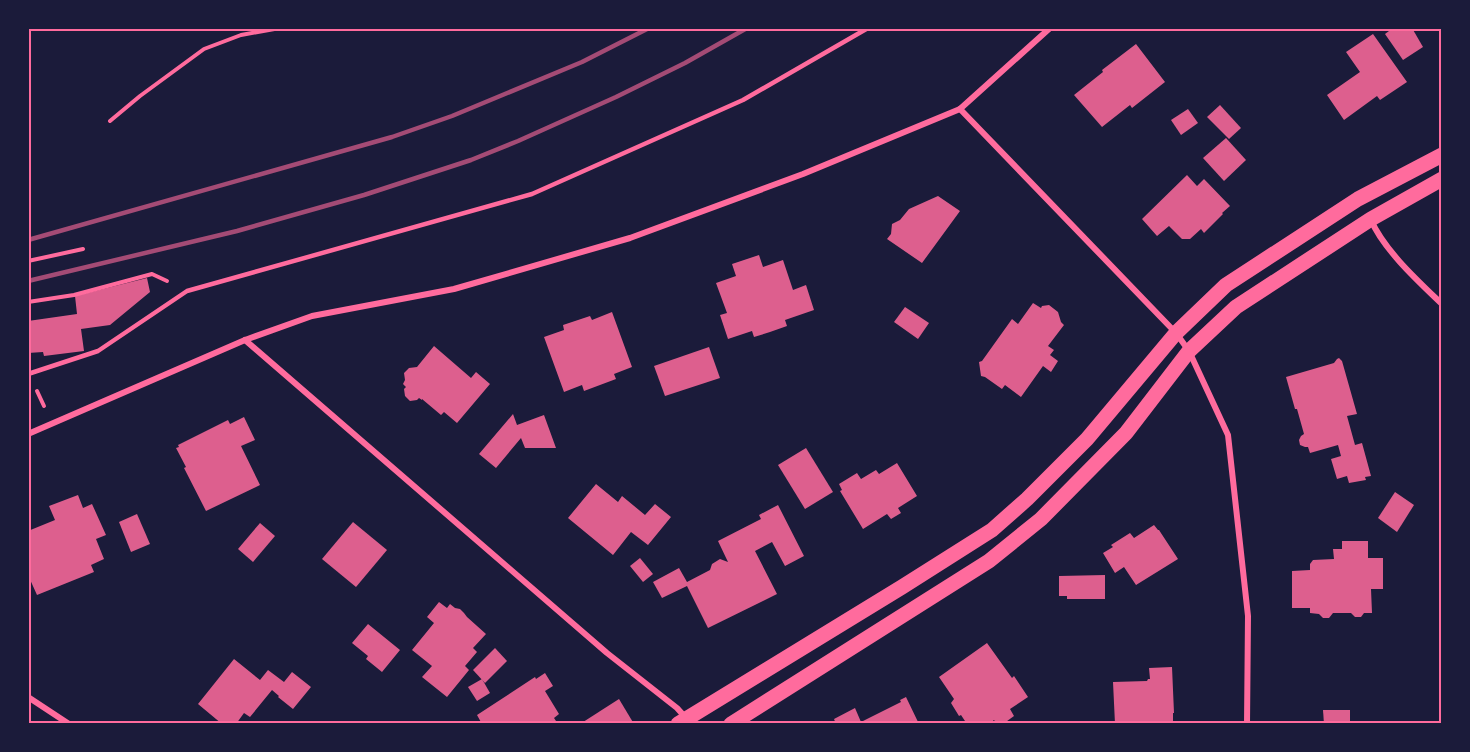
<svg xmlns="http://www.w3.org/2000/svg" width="1470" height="752" viewBox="0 0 1470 752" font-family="Poppins,sans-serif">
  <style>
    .building { fill: #dd5f8e }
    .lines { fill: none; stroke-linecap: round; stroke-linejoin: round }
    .path { stroke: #ff6b9d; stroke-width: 4 }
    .service { stroke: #ff6b9d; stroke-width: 4.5 }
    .minor { stroke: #ff6b9d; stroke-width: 6 }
    .primary { stroke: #ff6b9d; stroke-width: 15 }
    .rail { stroke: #a44b75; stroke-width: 4.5 }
    .neatline { fill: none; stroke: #ff6b9d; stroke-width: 2 }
  </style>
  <rect width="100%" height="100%" fill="#1b1b3a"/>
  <g class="building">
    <polygon points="1393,28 1412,28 1423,47 1403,60 1385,34"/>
    <polygon points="1373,34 1407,82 1380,100 1377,96 1344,120 1327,95 1360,72 1346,52"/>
    <polygon points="1136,44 1165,82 1132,108 1130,105 1102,127 1074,95 1103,72 1102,70"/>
    <polygon points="1220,105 1241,128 1229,139 1207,117"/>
    <polygon points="1188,109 1198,123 1181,135 1171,120"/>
    <polygon points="1226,138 1246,160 1224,181 1203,158"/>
    <polygon points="1187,175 1197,186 1204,179 1230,206 1222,213 1223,214 1204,233 1201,229 1190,239 1182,239 1169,226 1157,236 1142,219"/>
    <polygon points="938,196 960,211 922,263 887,239 891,234 892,224 900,220 909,209"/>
    <polygon points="759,255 763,267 783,260 793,290 806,285 814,310 785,320 787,326 770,332 754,337 752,331 728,339 720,315 727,313 716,283 736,276 732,264"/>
    <polygon points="147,278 150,292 110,325 81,329 84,351 44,356 43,352 28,353 28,321 77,314 75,296"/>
    <polygon points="1033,303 1041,308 1042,306 1049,305 1058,312 1061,322 1064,325 1048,346 1054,350 1050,355 1058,361 1051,372 1043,366 1021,397 1005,385 1002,389 985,377 981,376 979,362 982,361 1012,319 1018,324"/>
    <polygon points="905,307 929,323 918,339 894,322"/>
    <polygon points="612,312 632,367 614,374 616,379 584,391 582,385 564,392 544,337 564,330 563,325 590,316 592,320"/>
    <polygon points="434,346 471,378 476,372 490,384 457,423 444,412 441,415 422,399 422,400 419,398 417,400 410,401 405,396 404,389 406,387 403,384 405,380 404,373 409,368 417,367"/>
    <polygon points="709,347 720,378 665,396 654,366"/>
    <polygon points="1339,358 1342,361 1357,414 1347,416 1355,445 1362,443 1371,476 1365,477 1366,480 1349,483 1347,476 1337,479 1331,459 1341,456 1338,445 1310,453 1308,447 1305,447 1300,445 1299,440 1301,436 1304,434 1297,409 1295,409 1286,377 1334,363 1337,359"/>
    <polygon points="513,414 517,425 544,415 556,448 525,448 521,438 496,468 479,454"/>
    <polygon points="244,417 255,440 241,446 260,485 206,511 184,468 186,467 176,448 179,447 178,445 228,420 230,424"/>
    <polygon points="806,448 833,492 805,509 778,465"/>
    <polygon points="897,463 917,496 898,508 901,513 891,519 887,514 863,529 840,491 842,490 839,484 857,473 861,479 876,470 879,474"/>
    <polygon points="596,484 618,502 622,496 645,515 655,504 671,517 648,545 631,532 613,555 568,518"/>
    <polygon points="1395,492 1414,505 1397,532 1378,518"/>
    <polygon points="78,495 83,508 92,504 106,535 96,539 104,559 91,565 94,572 37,595 28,575 28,531 55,520 49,506"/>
    <polygon points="778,505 804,556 785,566 772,542 755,551 777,594 708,628 687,586 662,598 653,582 679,568 687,582 710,570 712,564 720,559 728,562 718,541 761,519 759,515"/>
    <polygon points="137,514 150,544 131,552 119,522"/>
    <polygon points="353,522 387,550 356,587 322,559"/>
    <polygon points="260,523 275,536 253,562 238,549"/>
    <polygon points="1154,525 1158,530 1159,530 1178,559 1136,585 1124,567 1115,573 1103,553 1113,547 1111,545 1130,533 1134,538"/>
    <polygon points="1342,541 1368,541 1368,558 1383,558 1383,589 1371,589 1372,613 1364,613 1361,617 1355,617 1351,613 1333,613 1329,618 1323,618 1319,614 1310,613 1310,608 1292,608 1292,571 1310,570 1310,564 1313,560 1334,559 1333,549 1342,549"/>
    <polygon points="640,558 653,574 643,582 630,566"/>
    <polygon points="1105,575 1105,599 1067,599 1067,596 1059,596 1059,576"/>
    <polygon points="439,602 447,608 450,604 455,608 460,609 464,613 467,617 486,634 473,648 477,652 465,666 469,670 447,697 422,677 432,666 412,650 434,623 427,617"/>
    <polygon points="368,624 400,650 382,672 366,659 368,656 352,643"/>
    <polygon points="987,643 1012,678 1014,676 1028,697 1010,709 1014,716 1003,724 997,724 994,720 989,724 967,724 961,715 959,716 951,703 954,699 939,677"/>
    <polygon points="495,648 507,661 485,683 473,670"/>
    <polygon points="234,659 260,680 268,670 284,682 292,672 311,687 293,709 278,697 279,696 272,690 250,717 244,713 236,724 222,724 198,704"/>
    <polygon points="1172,667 1174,713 1173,713 1173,724 1115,724 1113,682 1147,681 1148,679 1150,679 1149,668"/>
    <polygon points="545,673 553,686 545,691 559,714 554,718 558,724 482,724 477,715 535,677 536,679"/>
    <polygon points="482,679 490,693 477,701 468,687"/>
    <polygon points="906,697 919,724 836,724 834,719 855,708 861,722 901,702 900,700"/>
    <polygon points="619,699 634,724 580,724"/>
    <polygon points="1323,710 1350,710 1350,724 1324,724"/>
  </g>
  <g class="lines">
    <g class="path">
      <polyline points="110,121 140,96 204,49 241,35 280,28"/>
      <polyline points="28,261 83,249"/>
      <polyline points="28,302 74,295 152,274 167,281"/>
      <polyline points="37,391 44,406"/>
    </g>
    <polyline class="service" points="28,374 98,351 187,291 532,194 743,100 868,28"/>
    <g class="minor">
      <polyline points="960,109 1176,333 1189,351 1228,435 1248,616 1247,724"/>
      <path d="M1371,220C1384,250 1418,281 1442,304"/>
      <polyline points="245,340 607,653 677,708 686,718"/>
      <polyline points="28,434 245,340 312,316 454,289 630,238 803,174 960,109 1050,28"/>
      <polyline points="28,697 69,724"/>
    </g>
    <g class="primary">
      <polyline points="678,724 902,587 992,530 1027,499 1087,439 1176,333 1226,285 1358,199 1442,155"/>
      <polyline points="731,724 989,561 1041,519 1126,433 1189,351 1236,307 1371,219 1442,179"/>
    </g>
    <g class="rail">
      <polyline points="28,240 392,137 452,116 582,62 649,28"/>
      <polyline points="28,281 237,231 364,195 471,160 518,141 616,97 685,63 747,28"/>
    </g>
  </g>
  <rect width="1470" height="752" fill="none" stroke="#1b1b3a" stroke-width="60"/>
  <rect x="30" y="30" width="1410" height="692" class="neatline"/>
</svg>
